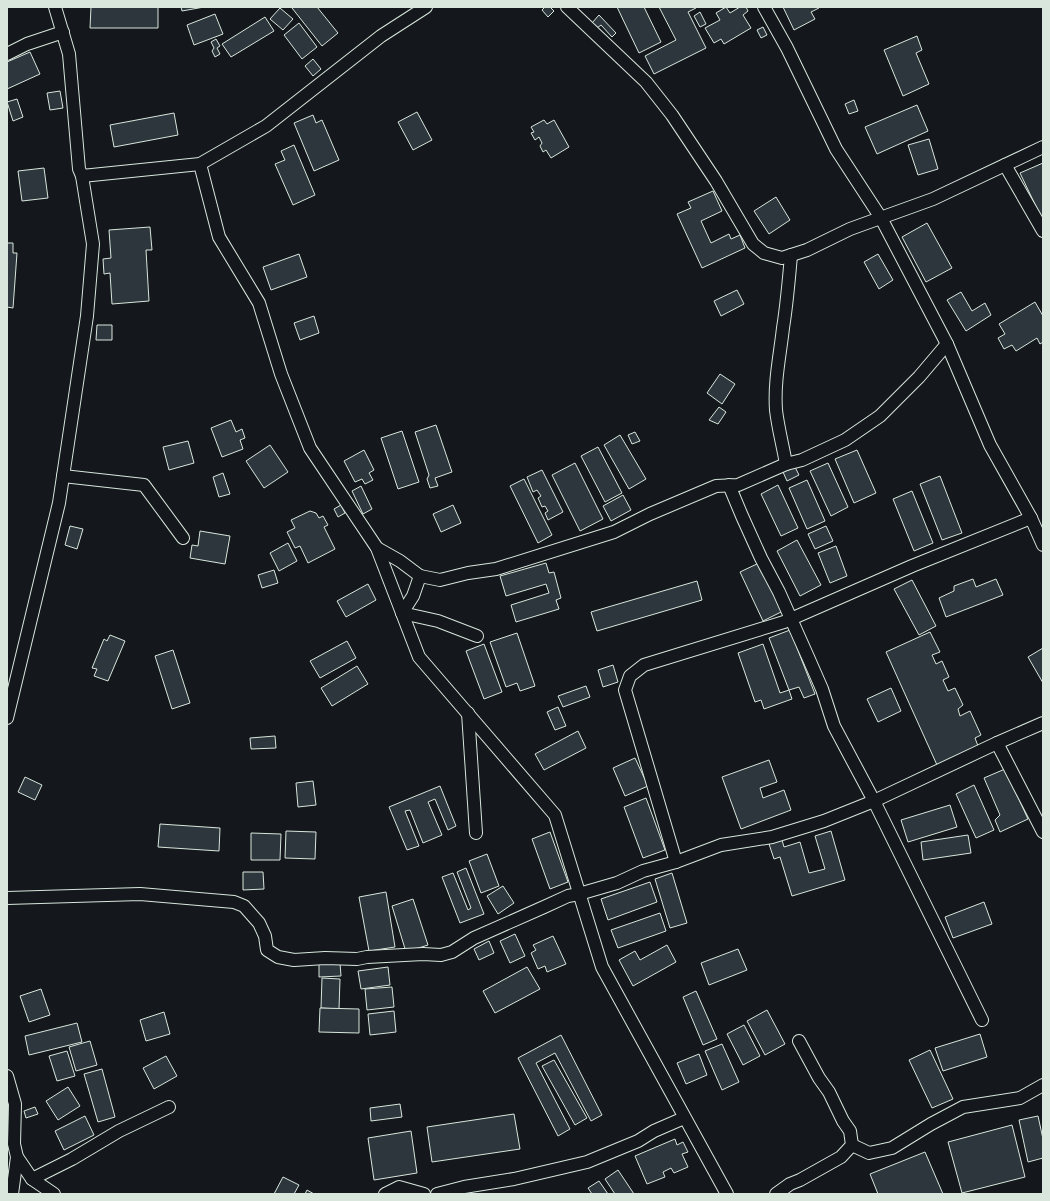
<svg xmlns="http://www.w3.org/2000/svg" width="1050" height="1201" viewBox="0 0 1050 1201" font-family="Barlow,sans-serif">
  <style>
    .building { fill: #2c363c; stroke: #d8e6dc }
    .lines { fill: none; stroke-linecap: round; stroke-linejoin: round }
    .minor-casing { stroke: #d8e6dc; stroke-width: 14 }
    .minor { stroke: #14181c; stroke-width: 12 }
  </style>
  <rect width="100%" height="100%" fill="#14181c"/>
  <g class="building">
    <polygon points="91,7 158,7 158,28 90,28"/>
    <polygon points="181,7 204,7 182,11"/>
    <polygon points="293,7 317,7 338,33 322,46 292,8"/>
    <polygon points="545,7 550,7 554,11 548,17 542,10"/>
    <polygon points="617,7 644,7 661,42 639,53"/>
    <polygon points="659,7 696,7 696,8 688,12 706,48 654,74 645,56 676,40"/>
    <polygon points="726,7 730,13 740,7 746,7 748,11 743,15 751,28 724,44 721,39 714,43 705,28 720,20 716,13"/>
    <polygon points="783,7 818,7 819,8 811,12 815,19 794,30"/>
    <polygon points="280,8 293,19 283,30 270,19"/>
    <polygon points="700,12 706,24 700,27 694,16"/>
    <polygon points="215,14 223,34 194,45 187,25"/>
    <polygon points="599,15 616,33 612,37 601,25 597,28 592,23"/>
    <polygon points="265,17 274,31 231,57 222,44"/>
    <polygon points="299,23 317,47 302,59 284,35"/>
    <polygon points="763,27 767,35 761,38 757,30"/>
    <polygon points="917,36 922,50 916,53 929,84 903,96 884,50"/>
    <polygon points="216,39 220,46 217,48 220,54 215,57 212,51 214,48 211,42"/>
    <polygon points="30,52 40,74 7,89 7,62"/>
    <polygon points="313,59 321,69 313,76 305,66"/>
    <polygon points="60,91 63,108 50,110 47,93"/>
    <polygon points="17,99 23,117 13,121 7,102"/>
    <polygon points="854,100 858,111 849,114 845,104"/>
    <polygon points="917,105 928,131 877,154 865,127"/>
    <polygon points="417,112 432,140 413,150 398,122"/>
    <polygon points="174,113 178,135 114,147 110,125"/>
    <polygon points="313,115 316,123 322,120 339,160 314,171 294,123"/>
    <polygon points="544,120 547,124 554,120 569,147 551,158 546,150 543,152 540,146 542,143 539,137 535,140 531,133 534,132 531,127"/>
    <polygon points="929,139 938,169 918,175 908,145"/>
    <polygon points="294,145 315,195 293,205 275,164 285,160 281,151"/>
    <polygon points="1043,163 1043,218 1042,219 1020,173"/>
    <polygon points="44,168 48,198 22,201 18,171"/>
    <polygon points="713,191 722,211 701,221 711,243 729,234 731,239 740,235 745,248 702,268 677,214 691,208 688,202"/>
    <polygon points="776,197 790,220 769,234 754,211"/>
    <polygon points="927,223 952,268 926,282 902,237"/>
    <polygon points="150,227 152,250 146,250 149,301 112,304 110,273 104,274 103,259 111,258 109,230"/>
    <polygon points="7,243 13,243 13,253 17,253 13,308 7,307"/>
    <polygon points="299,254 307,277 271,290 263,267"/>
    <polygon points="878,254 893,280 879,289 864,262"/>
    <polygon points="737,290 744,304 721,316 714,301"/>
    <polygon points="961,292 972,311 985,303 991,315 966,331 947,300"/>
    <polygon points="1035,302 1043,316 1043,342 1040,344 1037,338 1016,351 1012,345 1004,349 998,338 1005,334 999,324"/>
    <polygon points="314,316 319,333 300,340 294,323"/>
    <polygon points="97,325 112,325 112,340 96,340"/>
    <polygon points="720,374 735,384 722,404 707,393"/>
    <polygon points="719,407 726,412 718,424 709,420"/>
    <polygon points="231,420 236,432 242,429 245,438 240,440 243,449 222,457 211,428"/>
    <polygon points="436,425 452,472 435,478 438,486 430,488 427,479 429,475 415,432"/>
    <polygon points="402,431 419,482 398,489 381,438"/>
    <polygon points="635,432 640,441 632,444 628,435"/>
    <polygon points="620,435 646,479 629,489 604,445"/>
    <polygon points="188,441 194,463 169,470 163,447"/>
    <polygon points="270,445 288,472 264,488 246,461"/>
    <polygon points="598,447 622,493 605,502 581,456"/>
    <polygon points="364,450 374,470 369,473 373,480 365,484 362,479 355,482 344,461"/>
    <polygon points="857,450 876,493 854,503 835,459"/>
    <polygon points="575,463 603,519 580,531 552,475"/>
    <polygon points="828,463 848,507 831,516 810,471"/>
    <polygon points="795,467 799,475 787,481 783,472"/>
    <polygon points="542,470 563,512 548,520 545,513 548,511 545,506 542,507 538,498 541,496 537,490 533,492 527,477"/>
    <polygon points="223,473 230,494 219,497 213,477"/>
    <polygon points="940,476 962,533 942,540 920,484"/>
    <polygon points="524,479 552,535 538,543 510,486"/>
    <polygon points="807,480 825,521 807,529 789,488"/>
    <polygon points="778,485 798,528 781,536 761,494"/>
    <polygon points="361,486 372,509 363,514 352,491"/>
    <polygon points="912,491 933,543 914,551 893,499"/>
    <polygon points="623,495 631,510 611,521 603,506"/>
    <polygon points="341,505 345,513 338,517 334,509"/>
    <polygon points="453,505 461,523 441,532 433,514"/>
    <polygon points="310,511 316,513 319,518 323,516 328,525 324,527 335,549 308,563 300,546 295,548 287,532 295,528 291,520"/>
    <polygon points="70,526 83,529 77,549 65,545"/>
    <polygon points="826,526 833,541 815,549 808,534"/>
    <polygon points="200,531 230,536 225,564 190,558 192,545 198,546"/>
    <polygon points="797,540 821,585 800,596 777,551"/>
    <polygon points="288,543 297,561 279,571 270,553"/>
    <polygon points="836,546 847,576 830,583 818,553"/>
    <polygon points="546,563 549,573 554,572 561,598 556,600 559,609 516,622 511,605 549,593 546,584 506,596 500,576"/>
    <polygon points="759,563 783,611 763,621 740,572"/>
    <polygon points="274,570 278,583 262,588 258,575"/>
    <polygon points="973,579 976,587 996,579 1003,595 946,617 939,598 954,591 954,586"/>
    <polygon points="912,580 936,626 919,635 894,589"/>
    <polygon points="697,581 702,600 597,631 591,612"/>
    <polygon points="368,584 376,600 346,617 337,601"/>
    <polygon points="790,630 815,694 804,698 799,687 789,690 769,638"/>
    <polygon points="930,632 940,652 932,655 936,664 942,661 949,677 943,680 948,691 955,688 963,705 958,709 960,716 970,711 981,735 975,738 978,746 937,765 886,652"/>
    <polygon points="517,633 535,686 520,691 517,683 506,687 490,642"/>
    <polygon points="110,635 125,641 108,681 94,676 97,669 92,668 104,639 107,641"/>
    <polygon points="347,641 356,658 320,678 310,661"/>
    <polygon points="484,644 502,692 484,699 466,651"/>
    <polygon points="763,644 780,693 789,690 792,699 764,709 761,700 755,702 738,653"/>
    <polygon points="1043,648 1043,683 1028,657"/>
    <polygon points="173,650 190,703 172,709 155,656"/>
    <polygon points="613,665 618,682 603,687 598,670"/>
    <polygon points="357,666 368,684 332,706 321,688"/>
    <polygon points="586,686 590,697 563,707 558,696"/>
    <polygon points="891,688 901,711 878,722 867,699"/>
    <polygon points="558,707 566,726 555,730 547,712"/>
    <polygon points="578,731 586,748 544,770 535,754"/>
    <polygon points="275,736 276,748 251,749 250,738"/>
    <polygon points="635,758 648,786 625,796 613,768"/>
    <polygon points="769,760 777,782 760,788 763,798 784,790 791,810 741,829 722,777"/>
    <polygon points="1005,769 1028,819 1000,832 995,820 1000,815 984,778"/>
    <polygon points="25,777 42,785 35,800 18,792"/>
    <polygon points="313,781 316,805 298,807 296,783"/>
    <polygon points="974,785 994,830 976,838 956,794"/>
    <polygon points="440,786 456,826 448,830 435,799 428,802 442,835 423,843 410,810 405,811 419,846 407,850 389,807"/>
    <polygon points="646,798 665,850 643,858 624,807"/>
    <polygon points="950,805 957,827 908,842 901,820"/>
    <polygon points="160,824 220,828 219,851 158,847"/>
    <polygon points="286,831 316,832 315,859 285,858"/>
    <polygon points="831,831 845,880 792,896 780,857 774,859 769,844 782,840 784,847 800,842 809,873 825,869 815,836"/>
    <polygon points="550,832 568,882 550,889 532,839"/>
    <polygon points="251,833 281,834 280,860 251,860"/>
    <polygon points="968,835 971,853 923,860 921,842"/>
    <polygon points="487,854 499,886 481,893 469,861"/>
    <polygon points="466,868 484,914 460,923 442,877 453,873 468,910 471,908 457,872"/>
    <polygon points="243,872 263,872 264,889 243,890"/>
    <polygon points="672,873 687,923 670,928 655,879"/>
    <polygon points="650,882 657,902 608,920 601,899"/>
    <polygon points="503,886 514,903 498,914 487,896"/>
    <polygon points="386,892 395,947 369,951 359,897"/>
    <polygon points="413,899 428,945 406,952 392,906"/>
    <polygon points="984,902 992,924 953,938 945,917"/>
    <polygon points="660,913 666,931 618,948 611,930"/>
    <polygon points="515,934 525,956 510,963 500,941"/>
    <polygon points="553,936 566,964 547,972 545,966 538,969 531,953 536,950 533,945"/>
    <polygon points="489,941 494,953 479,960 474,949"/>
    <polygon points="667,945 676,962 633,986 619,960 635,951 640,960"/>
    <polygon points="738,949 747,970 709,985 701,963"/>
    <polygon points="340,963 341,976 319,977 319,964"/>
    <polygon points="388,967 390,985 361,989 358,971"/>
    <polygon points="527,967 540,989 495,1013 483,991"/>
    <polygon points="322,978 340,979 339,1009 321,1008"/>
    <polygon points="392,987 394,1007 367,1010 365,989"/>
    <polygon points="41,989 50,1015 29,1022 20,996"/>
    <polygon points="696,991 717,1039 703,1045 683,997"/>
    <polygon points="320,1008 359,1009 359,1033 319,1032"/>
    <polygon points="767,1010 785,1044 765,1055 747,1021"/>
    <polygon points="394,1011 396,1032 370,1035 368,1014"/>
    <polygon points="164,1012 170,1034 146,1041 140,1020"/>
    <polygon points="77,1023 82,1042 29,1055 25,1036"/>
    <polygon points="744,1025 760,1056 743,1065 727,1034"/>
    <polygon points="980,1034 987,1057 943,1071 935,1048"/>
    <polygon points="561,1035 602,1115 591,1121 555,1053 536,1063 570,1129 558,1136 518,1058"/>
    <polygon points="90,1041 97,1065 76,1071 69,1047"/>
    <polygon points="722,1044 739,1082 722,1090 705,1051"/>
    <polygon points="930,1050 953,1099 932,1108 909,1060"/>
    <polygon points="67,1051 75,1076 57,1081 49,1056"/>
    <polygon points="699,1054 707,1075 686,1084 677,1063"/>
    <polygon points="166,1056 177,1076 154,1089 143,1068"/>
    <polygon points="554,1060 587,1118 575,1125 542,1066"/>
    <polygon points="102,1069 115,1117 98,1122 84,1074"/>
    <polygon points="68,1087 80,1106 58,1120 46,1101"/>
    <polygon points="400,1104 402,1117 371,1121 370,1108"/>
    <polygon points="35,1107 38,1114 26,1118 24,1111"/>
    <polygon points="514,1114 520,1149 432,1162 427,1127"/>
    <polygon points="85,1116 94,1135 64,1150 55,1131"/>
    <polygon points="1038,1116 1043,1139 1043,1158 1028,1162 1019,1120"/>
    <polygon points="1012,1125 1025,1177 962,1193 948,1142"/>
    <polygon points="411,1131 417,1173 374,1180 368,1138"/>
    <polygon points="675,1139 677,1145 683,1142 688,1152 682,1154 688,1167 674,1173 671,1168 663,1172 665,1177 647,1184 635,1156"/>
    <polygon points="925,1152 943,1194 878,1194 870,1174"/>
    <polygon points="618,1170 634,1194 615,1194 605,1179"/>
    <polygon points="283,1177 299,1185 294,1194 274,1194"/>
    <polygon points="599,1181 608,1194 592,1194 588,1188"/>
    <polygon points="307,1190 314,1194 305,1194"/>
  </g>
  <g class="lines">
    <defs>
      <g id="minor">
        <polyline points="567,7 646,82 672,115 716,181 753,244 764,253 782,258 807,250 850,229 933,199 1043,147"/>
        <polyline points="764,7 787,48 836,149 881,218 947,344 990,445 1031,518 1043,545"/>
        <polyline points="7,54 27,44 63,32"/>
        <polyline points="200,164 219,237 259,303 281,374 310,448 377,548 419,657 555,815 602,967 727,1194"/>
        <polyline points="1005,165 1043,231"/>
        <polyline points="82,176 200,164 266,126 381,36 426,7"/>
        <path d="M786,464C783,446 778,428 776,410C774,382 780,355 783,328C787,303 789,279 791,255"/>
        <polyline points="63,476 144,485 183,538"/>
        <polyline points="729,485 742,516 761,558 779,592 808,657 822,689 834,726 874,801 982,1020"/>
        <polyline points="377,548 400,561 420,576 413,596 402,613"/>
        <polyline points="420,576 440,580 468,573 496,569 614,532 650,514 716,486 738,485 786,464 802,460 845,440 880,416 919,377 947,344"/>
        <polyline points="402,613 438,621 477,636"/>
        <polyline points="468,713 476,833"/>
        <polyline points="7,718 59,503 87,316 93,244 82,176 79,169 69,54 55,7"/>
        <polyline points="997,743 1043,832"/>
        <polyline points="676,862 625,690 630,676 644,665 784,622 912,566 1031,518"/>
        <polyline points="7,898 140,894 234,902 244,906 259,923 265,936 267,950 278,957 294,960 325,958 357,959 367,957 423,954 441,955 452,952 474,938 544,907 568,896 579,894 617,883 643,871 676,862 721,845 772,837 824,821 874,801 997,743 1043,723"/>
        <polyline points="7,1076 15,1104 14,1144 17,1157 32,1179 54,1194"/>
        <polyline points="852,1145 869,1153 892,1148 931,1124 963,1107 1020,1098 1043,1085"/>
        <polyline points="32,1179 72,1159 119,1131 169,1107"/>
        <polyline points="12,1194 17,1157"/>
        <polyline points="385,1194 399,1187 424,1194"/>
        <polyline points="437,1194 464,1187 514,1179 587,1162 638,1141 654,1131 684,1118"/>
        <polyline points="776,1194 790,1184 800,1180 841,1157 852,1145 850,1131 843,1121 829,1092 819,1078 799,1041"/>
      </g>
    </defs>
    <use href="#minor" class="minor-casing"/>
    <use href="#minor" class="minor"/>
  </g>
  <rect width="1050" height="1201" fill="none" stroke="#d8e6dc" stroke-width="16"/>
</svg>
